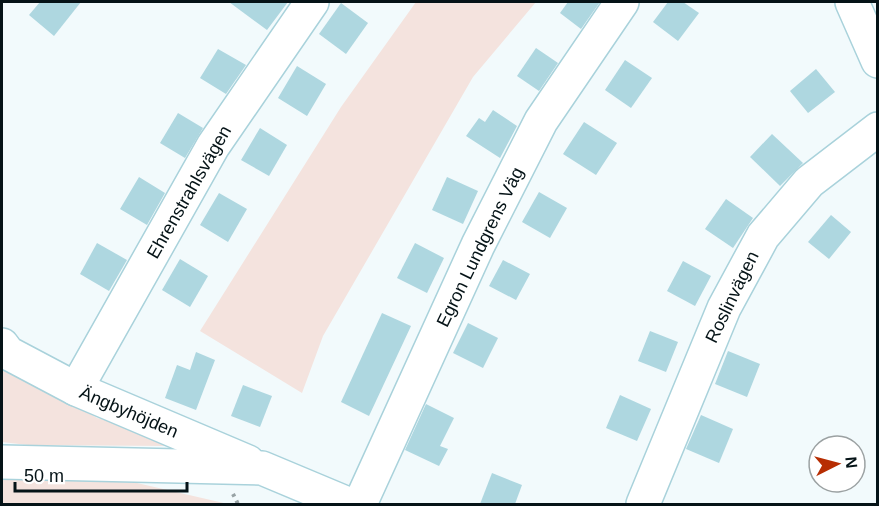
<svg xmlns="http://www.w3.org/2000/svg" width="879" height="506" viewBox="0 0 879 506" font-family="Arial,sans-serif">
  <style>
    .green { fill: #f4e3de }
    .building { fill: #aed7e0 }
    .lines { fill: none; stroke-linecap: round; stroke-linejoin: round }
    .minor-casing { stroke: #a9d2db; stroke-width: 36 }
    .path { stroke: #98a3a5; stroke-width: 4; stroke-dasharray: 3 4.5; stroke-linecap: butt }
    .minor { stroke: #fff; stroke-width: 33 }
    .labels { text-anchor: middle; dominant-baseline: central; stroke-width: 4.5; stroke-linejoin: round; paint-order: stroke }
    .street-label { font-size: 18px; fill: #051317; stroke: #fff }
  </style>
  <rect width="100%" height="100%" fill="#f2fafc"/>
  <g class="green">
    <polygon points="416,2 536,2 473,77 323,336 302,393 200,331 341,107"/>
    <polygon points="2,361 97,418 167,435 166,446 28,445 2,442"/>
    <polygon points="62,479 137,483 228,504 2,504 2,480"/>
  </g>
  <g class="building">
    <polygon points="40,2 81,2 54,36 29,15"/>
    <polygon points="229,2 288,2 267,30"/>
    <polygon points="568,2 600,2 581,29 560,13"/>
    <polygon points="668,2 683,2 699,13 678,41 653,22"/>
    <polygon points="341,3 368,23 346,54 319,34"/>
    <polygon points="536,48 558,63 539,91 517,76"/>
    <polygon points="218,49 246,65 226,94 200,78"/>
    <polygon points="625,60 652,78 631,108 605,90"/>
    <polygon points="297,66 326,84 307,116 278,98"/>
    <polygon points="816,69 835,92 808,113 790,91"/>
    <polygon points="493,110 517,126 500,158 466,136 479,118 485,122"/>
    <polygon points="178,113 203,128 185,158 160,143"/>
    <polygon points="584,122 617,143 596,175 563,154"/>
    <polygon points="260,128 287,145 269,176 241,160"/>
    <polygon points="772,134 803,163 780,186 750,157"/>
    <polygon points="139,177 165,193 147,225 120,209"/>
    <polygon points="447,177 478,191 463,224 432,210"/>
    <polygon points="539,192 567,208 550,238 522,222"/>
    <polygon points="219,193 247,209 228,242 200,225"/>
    <polygon points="726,199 753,218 733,248 705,229"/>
    <polygon points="831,215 851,232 829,259 808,242"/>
    <polygon points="97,243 127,260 109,291 80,274"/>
    <polygon points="415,243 444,258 427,293 397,278"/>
    <polygon points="180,259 208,276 190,307 162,290"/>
    <polygon points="503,260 530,274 516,300 489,286"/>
    <polygon points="683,261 711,276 695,306 667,291"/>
    <polygon points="382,313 411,326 369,416 341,402"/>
    <polygon points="468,323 498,338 483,368 453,353"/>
    <polygon points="650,331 678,342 666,372 638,361"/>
    <polygon points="728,351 760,364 747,397 715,384"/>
    <polygon points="196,352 215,360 196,410 165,398 177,365 190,370"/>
    <polygon points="243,385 272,396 260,427 231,416"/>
    <polygon points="620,395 651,409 637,441 606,428"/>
    <polygon points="426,404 454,418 440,446 448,449 439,466 405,450"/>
    <polygon points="701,415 733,429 719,463 686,449"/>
    <polygon points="492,473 522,485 515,504 480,504"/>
  </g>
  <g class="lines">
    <defs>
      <g id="minor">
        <polyline points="852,2 878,61"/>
        <polyline points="2,345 8,353 76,389 248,462"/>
        <polyline points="76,389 213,146 312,2"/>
        <polyline points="2,462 262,468 348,504"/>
        <polyline points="360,504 478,245 541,121 622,2"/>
        <polyline points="643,504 724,308 763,236 809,182 878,129"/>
      </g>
    </defs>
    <use href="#minor" class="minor-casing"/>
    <polyline class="path" points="233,494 238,504"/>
    <use href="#minor" class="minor"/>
  </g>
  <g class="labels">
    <g class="street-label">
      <text transform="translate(189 192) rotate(-60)">Ehrenstrahlsvägen</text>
      <text transform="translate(480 247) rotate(-64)">Egron Lundgrens Väg</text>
      <text transform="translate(732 297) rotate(-64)">Roslinvägen</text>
      <text transform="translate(129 412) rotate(23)">Ängbyhöjden</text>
    </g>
  </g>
  <rect width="879" height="506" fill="none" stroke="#051317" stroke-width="6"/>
  <g transform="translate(837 464) rotate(84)"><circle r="28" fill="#ffffff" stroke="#9ba1a2" stroke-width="1.5"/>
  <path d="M0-4.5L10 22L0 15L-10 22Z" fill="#b72d02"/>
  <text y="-9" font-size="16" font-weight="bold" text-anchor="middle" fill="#051317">N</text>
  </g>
  <path d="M15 482v9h172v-9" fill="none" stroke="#051317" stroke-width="3"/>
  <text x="24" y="482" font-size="18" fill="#051317" stroke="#ffffff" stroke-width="4.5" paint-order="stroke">50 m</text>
</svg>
